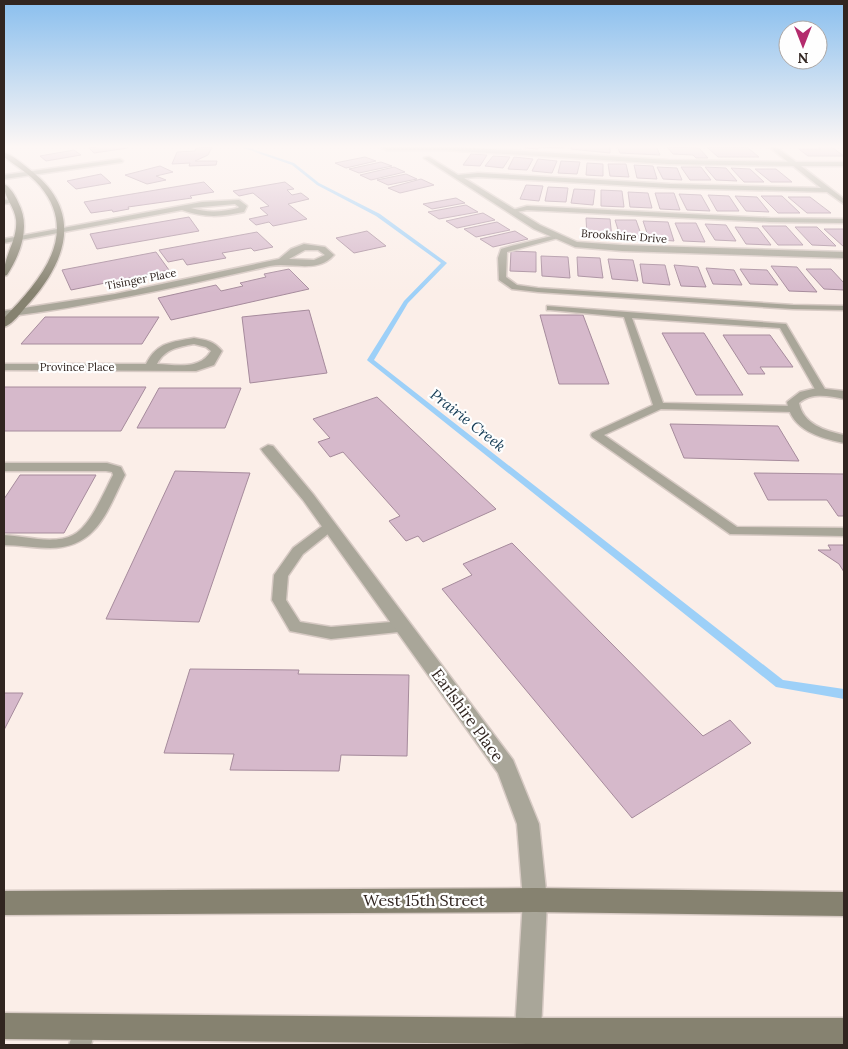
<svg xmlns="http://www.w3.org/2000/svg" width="848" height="1049" viewBox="0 0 848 1049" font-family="Lora,serif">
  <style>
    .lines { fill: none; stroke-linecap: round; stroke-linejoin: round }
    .stream { fill: #9dd0f8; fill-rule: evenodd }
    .building { fill: #d6b9cb; stroke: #a68b9c }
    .lane-casing { stroke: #d7cac4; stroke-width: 3 }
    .street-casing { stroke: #d7cac4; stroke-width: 3 }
    .secondary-casing { stroke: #d7cac4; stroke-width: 3 }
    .lane { fill: #a9a699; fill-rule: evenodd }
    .street { fill: #a9a699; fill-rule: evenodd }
    .secondary { fill: #868270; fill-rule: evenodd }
    .labels { text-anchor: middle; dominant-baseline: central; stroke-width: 4.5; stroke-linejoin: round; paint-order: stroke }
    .far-street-label { font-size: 11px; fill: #312520; stroke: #fefefe }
    .water-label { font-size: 15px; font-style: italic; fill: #133a54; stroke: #fefefe }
    .near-street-label { font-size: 16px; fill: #312520; stroke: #fefefe }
  </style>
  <rect width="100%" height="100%" fill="#fbeee8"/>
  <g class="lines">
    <polygon class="stream" points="238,146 243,146 294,163 319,183 380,214 447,263 408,303 374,360 783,680 844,689 844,699 776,687 368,361 367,360 404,301 441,263 376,216 317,185 292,165"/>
  </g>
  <g class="building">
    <polygon points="103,146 126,146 128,148 94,153 89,148"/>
    <polygon points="526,146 563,146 563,148 539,147 538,149 525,148"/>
    <polygon points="571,146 610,146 610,153 571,149"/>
    <polygon points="617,146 656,146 660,155 620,153"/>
    <polygon points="816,146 830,146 844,156 808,156 799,149 821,149"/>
    <polygon points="212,147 208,155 195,161 217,161 216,165 189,166 190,163 172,164 177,152 195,151 196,148"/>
    <polygon points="667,147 699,148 708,158 696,158 693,155 673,154"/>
    <polygon points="707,147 747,147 759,157 718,157"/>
    <polygon points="74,150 81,155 46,161 40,156"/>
    <polygon points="471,154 487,155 480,166 463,165"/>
    <polygon points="493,156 510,157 503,168 485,166"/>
    <polygon points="365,157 376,161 346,168 335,163"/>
    <polygon points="514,157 533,159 527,170 508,169"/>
    <polygon points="538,159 557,161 552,173 532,171"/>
    <polygon points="561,161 580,162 577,174 558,173"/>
    <polygon points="381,162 392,166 359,173 349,169"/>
    <polygon points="587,163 603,164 603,176 586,175"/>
    <polygon points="608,164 626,164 629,177 610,176"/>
    <polygon points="634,165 653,166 657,179 637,178"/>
    <polygon points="160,166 173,172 156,176 166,180 147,184 125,175"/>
    <polygon points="394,167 405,172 371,180 360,175"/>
    <polygon points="657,167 677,168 682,180 663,179"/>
    <polygon points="681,167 701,167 711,180 690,180"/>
    <polygon points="705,167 726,168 737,181 716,180"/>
    <polygon points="731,168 750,169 764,182 744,182"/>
    <polygon points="755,169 776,169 792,182 771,182"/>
    <polygon points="101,174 111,183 76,189 67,181"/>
    <polygon points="406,174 417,179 388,185 377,180"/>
    <polygon points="421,179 434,185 400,193 388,188"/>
    <polygon points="204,182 214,192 190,196 192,198 128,207 129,209 113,212 112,210 91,213 84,202"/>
    <polygon points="285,182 294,189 287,190 292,195 301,193 309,199 288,204 307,219 273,226 269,222 256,225 249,219 268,215 260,208 269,206 253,193 239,196 233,191"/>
    <polygon points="526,185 543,186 539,201 520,199"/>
    <polygon points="548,187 568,188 566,202 545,201"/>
    <polygon points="574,189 595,190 593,205 571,203"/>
    <polygon points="601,190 622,191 624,207 601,206"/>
    <polygon points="628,192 648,193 652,208 630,207"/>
    <polygon points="655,193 674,193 680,210 660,209"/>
    <polygon points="679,194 701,195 710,211 687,210"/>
    <polygon points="708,195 729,196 739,211 717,211"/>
    <polygon points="735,196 757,197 769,212 746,211"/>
    <polygon points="761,196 782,196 800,213 778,213"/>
    <polygon points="788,197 810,197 831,213 807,213"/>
    <polygon points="456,198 465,203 432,209 423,204"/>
    <polygon points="466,205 478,212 439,219 428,212"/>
    <polygon points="483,213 495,220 457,228 446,221"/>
    <polygon points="189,217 199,231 97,249 90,234"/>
    <polygon points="586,218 610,219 612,238 587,236"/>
    <polygon points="615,220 636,220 643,240 621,239"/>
    <polygon points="643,221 668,222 674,241 649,239"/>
    <polygon points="497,222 510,230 476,237 464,229"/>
    <polygon points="675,223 696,223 705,242 683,241"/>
    <polygon points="705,224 726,225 736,241 715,240"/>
    <polygon points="762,226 786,226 803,245 778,245"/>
    <polygon points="735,227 758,228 771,245 746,244"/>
    <polygon points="795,227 817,227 836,246 812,245"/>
    <polygon points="824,229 844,229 844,247"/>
    <polygon points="367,231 386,246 354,253 336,238"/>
    <polygon points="515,231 528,239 493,247 480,239"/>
    <polygon points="257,232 273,247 254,251 251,248 222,253 226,258 187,265 183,259 168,262 159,250"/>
    <polygon points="511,251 536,252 536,272 510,271"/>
    <polygon points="156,252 169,270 71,290 62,270"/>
    <polygon points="541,256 568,257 570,278 542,276"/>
    <polygon points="577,257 600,258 603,278 578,276"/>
    <polygon points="608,259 633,260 638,281 612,279"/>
    <polygon points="640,264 665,265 670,285 643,283"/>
    <polygon points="674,265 698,267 706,287 681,286"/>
    <polygon points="771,266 797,267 817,292 789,291"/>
    <polygon points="706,268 734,270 742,285 713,284"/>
    <polygon points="289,269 309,289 171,320 158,298 216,285 221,291 243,286 240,283 266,277 264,274"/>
    <polygon points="740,269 767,270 778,285 750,284"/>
    <polygon points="806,269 831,269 844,283 844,290 824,289"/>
    <polygon points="309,310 327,373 250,383 242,317"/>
    <polygon points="540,315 583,315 609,384 559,384"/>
    <polygon points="45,317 159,317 142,344 21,344"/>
    <polygon points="662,333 704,333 743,395 696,395"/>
    <polygon points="723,335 770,335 793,367 760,367 765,374 748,374"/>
    <polygon points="4,387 146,387 121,431 4,431"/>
    <polygon points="159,388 241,388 225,428 137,428"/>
    <polygon points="377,397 496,509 423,542 418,536 406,541 389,521 400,516 343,452 330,457 318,442 330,438 313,419"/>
    <polygon points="670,424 778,426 799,461 684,458"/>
    <polygon points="175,471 250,473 199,622 106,619"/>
    <polygon points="754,473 844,474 844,516 838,516 827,500 768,500"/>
    <polygon points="20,475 96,475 64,533 4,533 4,499"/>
    <polygon points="512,543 703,736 730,720 751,743 632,818 442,589 472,575 463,564"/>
    <polygon points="828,545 844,545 844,572 839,564 818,550 831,550"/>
    <polygon points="190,669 299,670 298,674 409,675 407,756 341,755 339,771 230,770 234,754 164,753"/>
    <polygon points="4,693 23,693 4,730"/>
  </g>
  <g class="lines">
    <defs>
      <g id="lane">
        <polygon points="376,146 442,146 668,160 796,162 799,164 796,166 668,164 442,150 387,150"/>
        <polygon points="14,199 16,202 4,204 4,200"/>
        <polygon points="527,206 770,218 844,219 844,223 770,222 527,210 512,213 509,211"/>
        <polygon points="556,235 559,237 558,238 507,252 506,277 517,285 538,288 793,305 844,306 844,310 793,309 538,292 512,289 499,280 498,258 501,249 511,246"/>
        <polygon points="547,306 786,324 826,391 824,393 818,393 816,391 780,328 632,318 663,403 793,406 798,409 793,412 661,409 604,435 737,527 844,528 844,536 730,534 592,437 591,435 592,433 653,405 624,317 550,310 547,310"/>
        <path d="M4,463H107L121,467L125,475C107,511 97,548 50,548C35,548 19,545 4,545V535C24,536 54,545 73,535C90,527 104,492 113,475L112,472L106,471H4Z"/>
        <polygon points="329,523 335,527 333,530 303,554 288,576 286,600 300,622 331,627 403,621 408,623 410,627 408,631 331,639 290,631 272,600 274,575 293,548 325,524"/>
        <polygon points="85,1016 93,1019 96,1027 91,1045 69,1045 77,1019"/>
      </g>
      <g id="street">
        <polygon points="768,146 775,146 796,162 844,162 844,166 801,166 844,199 844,204 827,192 670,188 478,177 464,178 540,225 577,242 622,245 844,252 844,258 622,251 575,247 534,229 424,158 429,157 458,175 478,173 670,184 821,188"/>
        <polygon points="120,159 123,161 122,162 4,179 4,175"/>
        <path d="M239,200L247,206L244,212C219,217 206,218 182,210L4,243V239L202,202ZM235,204L239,207L238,208C221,212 208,213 191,208Z"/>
        <path d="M304,244L325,247L334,255C318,274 291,262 270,266C181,286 93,306 4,317V311L115,294L279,259L291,249ZM305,250H318L325,255L314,260L289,259Z"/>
        <path d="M194,338C206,340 214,341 222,351L214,365L196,371L4,370V364H146C157,342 172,342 194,338ZM194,344L206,347L211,351C200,370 177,365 157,364C165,349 178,347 194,344Z"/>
        <path d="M817,388L844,391V399C829,396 812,392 799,403C803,424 825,431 844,435V443C820,438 791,430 787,402L800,392Z"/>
        <polygon points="268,445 273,446 313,494 513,760 539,824 547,900 541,1031 538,1041 528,1044 518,1041 515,1031 523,900 517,824 498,773 303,500 263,452 261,449"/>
      </g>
      <g id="secondary">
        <path d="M4,152C13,156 22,163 29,169C82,209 69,257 31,301C24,308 14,324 4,327V318C39,282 81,235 40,186C30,174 16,166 4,157Z"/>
        <path d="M4,184C10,187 15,195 18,202C31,226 21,253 7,275L4,276C3,256 18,240 16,220C15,207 3,196 4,184Z"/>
        <polygon points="535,888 844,892 844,916 535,912 4,915 4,891"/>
        <polygon points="4,1013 528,1018 844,1018 844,1044 528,1044 4,1039"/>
      </g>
    </defs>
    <use href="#lane" class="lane-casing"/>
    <use href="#street" class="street-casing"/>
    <use href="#secondary" class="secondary-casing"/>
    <use href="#lane" class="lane"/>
    <use href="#street" class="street"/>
    <use href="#secondary" class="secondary"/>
  </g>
  <linearGradient id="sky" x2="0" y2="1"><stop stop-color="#8abfee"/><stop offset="0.5" stop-color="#fdf7f5"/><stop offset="1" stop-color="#fdf7f5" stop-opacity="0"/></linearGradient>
  <rect width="848" height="293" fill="url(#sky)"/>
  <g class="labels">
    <g class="far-street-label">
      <text transform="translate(624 236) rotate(4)">Brookshire Drive</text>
      <text transform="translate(141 279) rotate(-11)">Tisinger Place</text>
      <text x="77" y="367">Province Place</text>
    </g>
    <g class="water-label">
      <text transform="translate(468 420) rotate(38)">Prairie Creek</text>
    </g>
    <g class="near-street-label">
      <text transform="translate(468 715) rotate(54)">Earlshire Place</text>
      <text x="424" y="900">West 15th Street</text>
    </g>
  </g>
  <rect width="848" height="1049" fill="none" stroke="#312520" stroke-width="10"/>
  <g transform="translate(803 45) rotate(180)"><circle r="24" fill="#fefefe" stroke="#aca7a5"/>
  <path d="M0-4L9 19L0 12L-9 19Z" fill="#b32b6d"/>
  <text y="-8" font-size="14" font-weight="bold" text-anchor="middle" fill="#312520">N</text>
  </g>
</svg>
